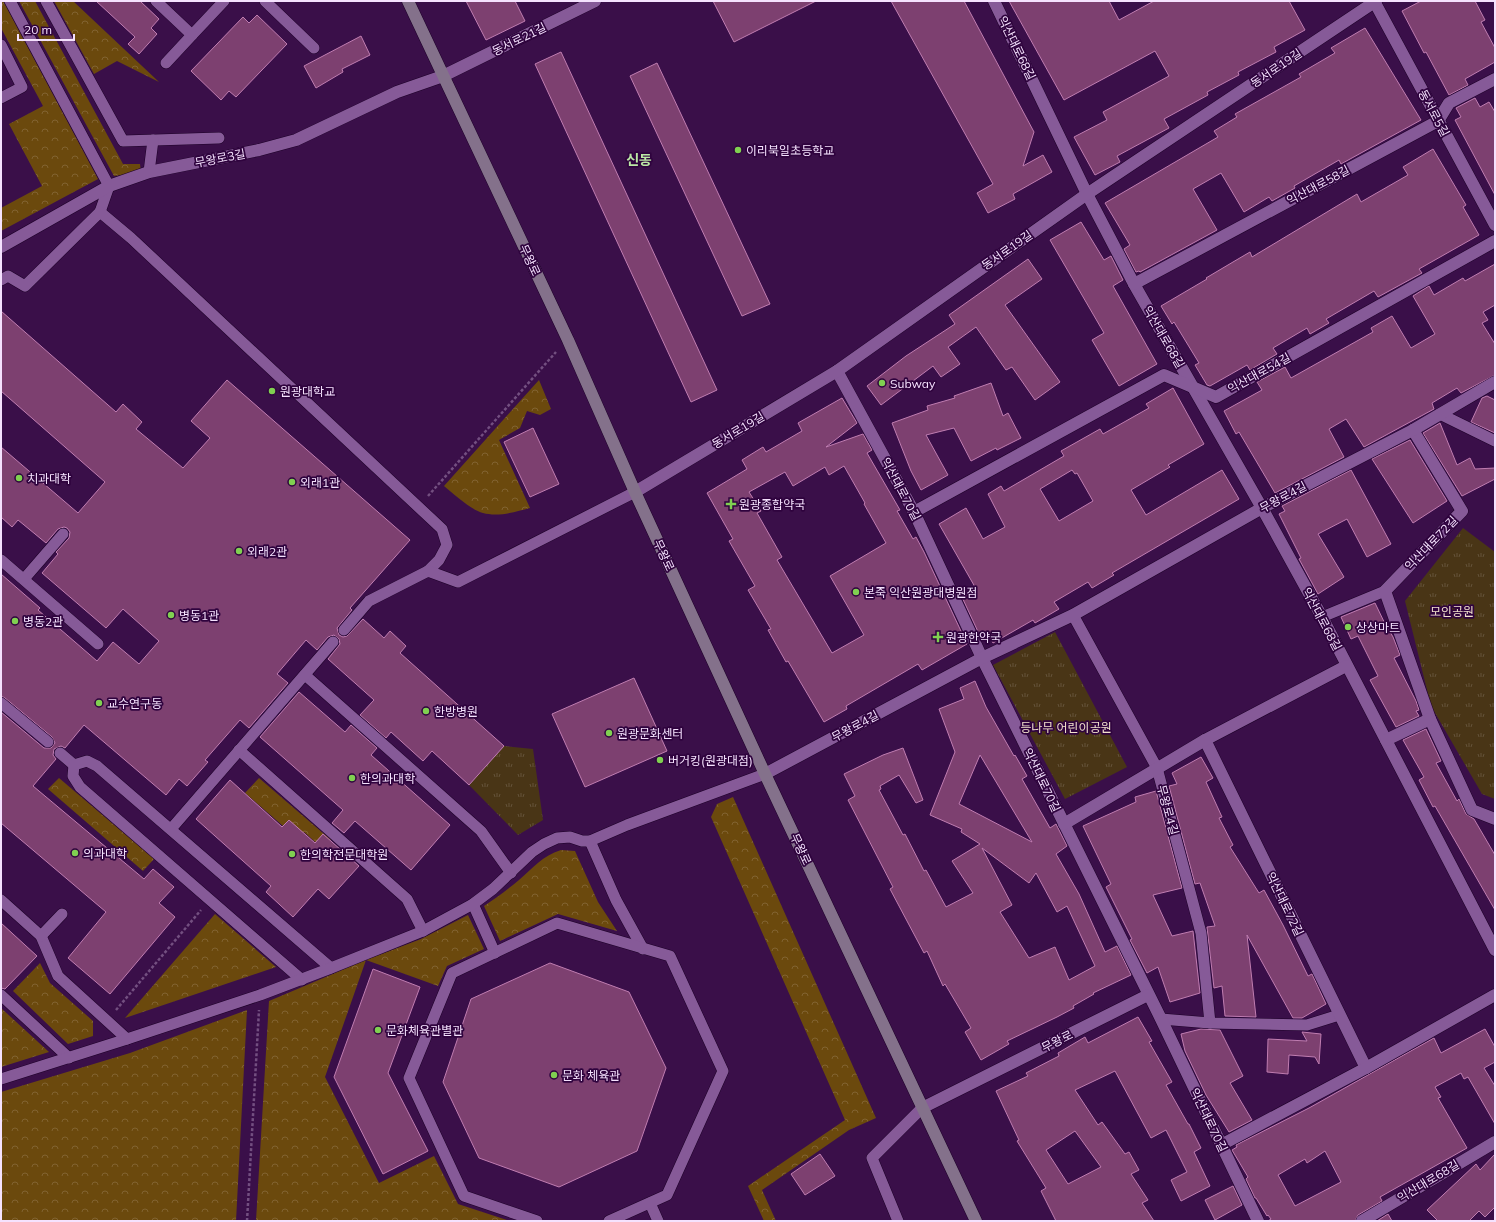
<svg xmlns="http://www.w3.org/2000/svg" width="1496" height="1222" viewBox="0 0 1496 1222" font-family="Mulish,'Noto Sans KR',sans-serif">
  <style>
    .forest { fill: url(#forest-crowns) }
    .park { fill: url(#park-tufts) }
    .building { fill: #7d4070; stroke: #c07db1; fill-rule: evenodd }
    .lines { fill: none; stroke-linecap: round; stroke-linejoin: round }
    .lane-casing { stroke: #1d0028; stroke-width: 12 }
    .street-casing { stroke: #1d0028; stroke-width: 13 }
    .secondary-casing { stroke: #1d0028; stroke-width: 13 }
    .path { stroke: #734f80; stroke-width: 2.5; stroke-dasharray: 3 2; stroke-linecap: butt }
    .lane { stroke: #865a98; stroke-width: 11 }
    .street { stroke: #865a98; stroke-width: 12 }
    .secondary { stroke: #84718b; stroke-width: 12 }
    .poi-dot { fill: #80d051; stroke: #2f033e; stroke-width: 1.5 }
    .labels { text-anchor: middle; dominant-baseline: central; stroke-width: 3.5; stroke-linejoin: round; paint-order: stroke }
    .street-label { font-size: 12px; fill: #f5e2fe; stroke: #2f033e }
    .poi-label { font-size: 12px; fill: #f5e2fe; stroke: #2f033e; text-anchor: start }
    .park-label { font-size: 12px; fill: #f2e2cc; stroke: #2f033e }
    .quarter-label { font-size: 14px; font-weight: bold; fill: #bbe7a5; stroke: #2f033e }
  </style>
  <defs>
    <pattern id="forest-crowns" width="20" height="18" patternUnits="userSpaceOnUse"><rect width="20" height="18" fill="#6b490d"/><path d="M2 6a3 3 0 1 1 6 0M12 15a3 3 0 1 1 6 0" fill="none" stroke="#816331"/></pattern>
    <pattern id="park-tufts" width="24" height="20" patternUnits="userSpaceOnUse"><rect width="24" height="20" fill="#493516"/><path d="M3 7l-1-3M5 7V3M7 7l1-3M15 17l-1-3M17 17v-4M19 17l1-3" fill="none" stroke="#645239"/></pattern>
  </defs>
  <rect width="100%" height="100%" fill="#3a0f49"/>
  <g class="forest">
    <polygon points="1,1 3,1 98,179 1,231 1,208 42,186 9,124 43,106 1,28"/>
    <polygon points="19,1 35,1 123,164 140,164 141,173 114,176"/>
    <polygon points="54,1 73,1 159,82 117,61 94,74"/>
    <path d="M539,380L551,409L540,415L527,411L520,428L499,440L530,508C515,512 498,517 483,513C471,510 454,494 444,486Z"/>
    <polygon points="59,778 154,859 143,871 48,789"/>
    <polygon points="259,778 331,840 323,849 304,832 298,839 245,793"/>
    <polygon points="733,797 876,1118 849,1130 762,1190 776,1221 764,1221 748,1186 845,1120 711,817 717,804"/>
    <path d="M561,850L575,851L598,902L617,931L558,914L500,941L484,906C496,898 508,889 519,880C534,867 542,856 561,850Z"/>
    <polygon points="215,914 276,967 125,1018"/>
    <polygon points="468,915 484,949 447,966 438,986 366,960 325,1077 379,1183 434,1156 458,1204 510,1221 256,1221 269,1001 366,960 421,939"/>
    <polygon points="40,963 50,983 93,1021 93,1036 68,1044 13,991"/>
    <polygon points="1,1008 49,1052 1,1067"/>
    <polygon points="247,1010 236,1221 1,1221 1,1092 130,1053"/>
  </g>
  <g class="park">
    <polygon points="1463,528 1495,552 1495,799 1482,794 1431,706 1405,601"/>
    <polygon points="1055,632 1127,767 1065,799 993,665"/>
    <polygon points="504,746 533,749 543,820 518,835 469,785"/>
  </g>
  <g class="building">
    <polygon points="96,1 140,1 159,19 151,28 157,34 139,54 128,44 135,37"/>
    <polygon points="466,1 515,1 525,21 486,40"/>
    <polygon points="713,1 816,1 734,42"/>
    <polygon points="891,1 964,1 1034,132 1023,166 1043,155 1052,172 1013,194 1015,199 988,213 977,193 993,184"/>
    <polygon points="1009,1 1109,1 1119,20 1154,1 1289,1 1305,30 1274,47 1276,52 1238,72 1239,75 1207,92 1208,95 1164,119 1169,128 1117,156 1120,162 1095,175 1074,137 1107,120 1103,112 1169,76 1155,51 1064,100"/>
    <polygon points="1421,1 1475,1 1485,20 1481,22 1495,48 1495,62 1465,79 1468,85 1449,95 1426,52 1424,53 1402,11"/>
    <polygon points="257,15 287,44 236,97 229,91 221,100 191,71 243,17 249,23"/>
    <polygon points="1365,28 1421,120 1341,164 1339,160 1294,186 1295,188 1272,201 1269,197 1244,212 1221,173 1193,189 1217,230 1140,272 1139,271 1136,272 1124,249 1130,245 1105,203 1218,137 1214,131 1237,117 1235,114 1301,77 1299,74 1335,53 1331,48"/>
    <polygon points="361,36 370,55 342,69 343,72 316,88 304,66"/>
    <polygon points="561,52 717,390 691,402 535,64"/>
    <polygon points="657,63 770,304 742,316 630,76"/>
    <polygon points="1475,98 1480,107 1489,102 1495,112 1495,195 1455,120 1461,117 1456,108"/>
    <polygon points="1433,149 1466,205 1463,207 1479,235 1419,269 1422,273 1378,297 1374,291 1326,319 1329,323 1310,334 1307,328 1273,348 1277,354 1250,370 1247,365 1210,386 1207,385 1195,365 1199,363 1174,322 1172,324 1161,306 1207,279 1206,278 1233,262 1250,252 1252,257 1357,194 1361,202 1408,175 1403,167"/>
    <polygon points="1081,222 1104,260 1111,256 1123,280 1113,286 1157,364 1119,386 1092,340 1104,333 1050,240"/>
    <polygon points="1028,259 1042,279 1005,305 1060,382 1035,400 1012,367 1006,370 976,327 948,347 960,364 941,377 933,366 881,405 867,386 906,356 955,324 949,315"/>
    <polygon points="1495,264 1495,305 1483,312 1488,320 1482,323 1495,344 1495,375 1461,393 1457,388 1432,403 1434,409 1364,447 1346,419 1329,429 1344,457 1275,493 1239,432 1236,434 1224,411 1262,390 1257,382 1285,367 1291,378 1373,332 1371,328 1392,316 1411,348 1435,334 1413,296 1429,286 1434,295 1463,278 1465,281"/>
    <polygon points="1,311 116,412 123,404 142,422 136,429 183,468 210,438 191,421 227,380 410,540 350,608 352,610 337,628 339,635 343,637 347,636 363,619 384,638 390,631 406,646 400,653 504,746 469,785 432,751 423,761 391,732 386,738 360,715 374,700 328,659 340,644 339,639 334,635 328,637 317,650 306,640 277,674 288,683 249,728 240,720 205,760 208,762 187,786 179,779 166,795 84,725 65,748 61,746 54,749 53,755 56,759 33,786 144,879 153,869 174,887 159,903 175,917 110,994 68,958 106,912 1,823 1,712 44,748 51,748 55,743 52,737 5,698 1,696 1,574 40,608 38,610 97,661 113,642 139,664 159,641 123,609 106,628 42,573 58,554 56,552 69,538 70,532 67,528 64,527 58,529 46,543 18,520 12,527 1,517 1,447 78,513 105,482 1,391"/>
    <polygon points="991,383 1003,416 1008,413 1021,438 997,450 996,448 971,461 954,428 926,435 948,475 921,490 911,471 892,423 928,410 927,406 955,398 954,396"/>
    <path d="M1173,388L1204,444L1168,465L1170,467L1131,490L1146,515L1222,470L1239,499L1112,573L1114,575L1092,588L1088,582L1054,602L1059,609L1035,623L1033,620L993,643L987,632L980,636L961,595L975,587L939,524L966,508L983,539L1005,527L988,494L1001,486L1004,491L1064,456L1061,451L1100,429L1103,434L1149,408L1146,404ZM1072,470L1075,474L1077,473L1093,501L1059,521L1040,489Z"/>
    <polygon points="1487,396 1495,400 1495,433 1471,422 1482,398"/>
    <path d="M842,398L857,423L826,447L863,434L872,450L867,453L900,510L897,511L913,539L916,537L924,552L967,644L922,670L918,664L846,706L847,709L824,722L788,661L786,662L768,630L771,629L748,590L755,586L729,541L733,539L707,493L747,469L742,460L763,447L766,452L802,431L798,423ZM844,466L865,503L864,504L886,543L830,576L864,635L832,653L777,560L782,557L757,513L761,511L749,492L785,472L793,486L825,467L829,475Z"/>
    <polygon points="1440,423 1457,465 1470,458 1475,469 1495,468 1495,479 1462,496 1423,433"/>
    <polygon points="533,428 559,484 530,497 504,442"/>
    <polygon points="1410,440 1447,501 1413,523 1372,459"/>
    <polygon points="1351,470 1391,544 1367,557 1347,519 1318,534 1344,577 1318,594 1299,559 1301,558 1279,514 1285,511 1282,506"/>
    <polygon points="1375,603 1388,630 1389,630 1393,637 1400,655 1394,658 1416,701 1419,710 1416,711 1419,716 1396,727 1370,680 1378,676 1358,636 1351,639 1341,617"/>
    <polygon points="634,678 667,751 585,787 552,714"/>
    <path d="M975,681L986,707L1014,756L1015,755L1027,776L1022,779L1050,828L1056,824L1067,846L1056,854L1079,894L1105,952L1117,946L1131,975L1093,993L1094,994L1073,1006L1074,1008L1057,1017L1007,1041L1009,1044L981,1060L965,1032L971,1028L945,984L943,986L927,951L924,953L890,889L893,887L848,800L855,796L844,774L883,755L903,748L923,800L916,803L899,775L880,786L881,789L879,790L903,835L905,834L924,871L926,870L946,907L973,893L952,861L980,844L961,832L962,829L930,815L955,752L939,709L964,699L960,688ZM980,755L1032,842L959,804ZM982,848L1029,883L1036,873L1057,912L1067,906L1095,966L1069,980L1055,947L1029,958L1000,912L1012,905Z"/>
    <polygon points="299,692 345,732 351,725 377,748 371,755 450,825 411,870 355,821 344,833 332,823 343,810 260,737"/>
    <polygon points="1426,729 1441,761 1436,763 1457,801 1459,799 1466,814 1474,819 1495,855 1495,910 1435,806 1433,807 1419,780 1424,777 1403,740"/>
    <polygon points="1201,757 1213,778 1206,782 1222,817 1219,818 1233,845 1230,847 1259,893 1264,890 1283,925 1308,976 1312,974 1326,1004 1302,1018 1293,1018 1247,935 1256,1017 1225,1016 1222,986 1214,988 1207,927 1215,926 1200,883 1195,884 1169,786 1177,784 1172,773"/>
    <polygon points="230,780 282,827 289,820 315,843 323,834 359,866 329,899 318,889 293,917 266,892 271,886 196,819"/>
    <polygon points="1156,791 1182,888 1153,895 1172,936 1193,931 1200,993 1170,1002 1158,967 1147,973 1130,940 1132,939 1106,887 1111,884 1083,826 1136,802 1135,797"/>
    <polygon points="1,923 37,956 5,989 1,988"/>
    <polygon points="550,963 629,992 666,1068 637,1151 559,1187 479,1158 443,1082 471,999"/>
    <polygon points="373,969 420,987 388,1073 428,1151 383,1174 334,1077"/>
    <path d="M1138,1017L1152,1041L1149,1042L1172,1082L1166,1085L1188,1124H1189L1201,1148L1194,1152L1210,1186L1181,1201L1171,1180L1187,1172L1166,1130L1151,1138L1115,1071L1075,1090L1098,1125L1102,1122L1125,1154L1129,1152L1139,1170L1131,1174L1148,1200L1142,1203L1154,1221H1056L1041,1191L1046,1188L1017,1141L1019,1140L996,1091L1028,1076L1026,1073L1059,1056L1058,1053L1085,1037L1088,1043ZM1075,1131L1101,1167L1068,1184L1046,1150Z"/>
    <polygon points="1201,1029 1220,1030 1243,1076 1230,1083 1252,1120 1229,1132 1206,1095 1185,1051 1181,1034"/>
    <path d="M1485,1029L1495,1047V1062L1484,1068L1495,1086V1124L1468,1077L1464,1079L1461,1073L1435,1087L1441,1097L1438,1098L1467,1148L1380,1197L1382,1201L1358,1215L1355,1221H1268L1271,1219L1268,1215L1267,1216L1256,1198H1255L1246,1179L1248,1177L1232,1150L1237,1147L1236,1145L1309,1108L1434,1038L1441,1053ZM1325,1151L1341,1182L1295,1206L1278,1175L1305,1159L1307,1163Z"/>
    <polygon points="1302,1032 1321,1034 1319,1064 1315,1057 1289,1055 1288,1074 1267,1072 1268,1039 1307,1041"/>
    <polygon points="820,1154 835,1176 805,1195 791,1174"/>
    <polygon points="1495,1154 1495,1207 1485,1217 1479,1211 1469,1221 1438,1221 1427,1210 1476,1164 1480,1170"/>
    <polygon points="1233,1186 1242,1205 1215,1220 1205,1200"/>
    <polygon points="1388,1214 1392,1221 1377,1221"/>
  </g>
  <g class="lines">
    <defs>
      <g id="lane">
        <polyline points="10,1 109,186 100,212"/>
        <polyline points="46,1 123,141 219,138"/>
        <polyline points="156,1 192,35 224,1"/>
        <polyline points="265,1 314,48"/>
        <polyline points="1,45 22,87 1,98"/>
        <polyline points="166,63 192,35"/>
        <polyline points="149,172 153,140"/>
        <polyline points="1,280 8,276 25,286 100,212 131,238 442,529 447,545 439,560 428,571"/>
        <polyline points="1440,414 1495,441"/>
        <polyline points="1,560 98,644"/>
        <polyline points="24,579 63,534"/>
        <polyline points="1073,615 1157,768 1201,933 1210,1023"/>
        <polyline points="1322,617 1385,591"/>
        <polyline points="344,630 369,601 428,571 458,582 635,492"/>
        <polyline points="305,675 481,831 511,873"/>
        <polyline points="1,703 48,742"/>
        <polyline points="239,750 407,899 423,931"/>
        <polyline points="60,753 74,765"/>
        <polyline points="171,829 333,642"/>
        <polyline points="590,841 616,900 643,949"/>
        <polyline points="1,900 41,936 58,976 127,1039"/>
        <polyline points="473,904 495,953"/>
        <polyline points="41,936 62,914"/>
        <polyline points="302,980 80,787 73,776 74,765 87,761 97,766 331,968"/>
        <polyline points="1,995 69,1058"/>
        <polyline points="1161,1019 1210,1023 1307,1025 1339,1015"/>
        <polyline points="1,1079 127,1039 260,995 331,968 423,931 473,904 493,889 532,852 544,844 557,838 570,837 582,841 590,841 627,825 765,774"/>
        <polyline points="650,1203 658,1221"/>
        <polyline points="537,1221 464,1196 409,1078 452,973 557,923 670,956 723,1071 667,1195 609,1221"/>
        <polyline points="898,1221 872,1158 922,1108"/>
      </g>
      <g id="street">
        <polyline points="994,1 1087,194 1134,284 1262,508 1322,617 1495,950"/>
        <polyline points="1374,1 1495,225"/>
        <polyline points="1,247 109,186 149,172 259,150 296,140 397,92 443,76 595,1"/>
        <polyline points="1134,284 1438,121 1449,103 1495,79"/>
        <polyline points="837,371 914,512 982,658 1161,1019 1258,1221"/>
        <polyline points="1413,430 1462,511 1385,591 1430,719 1472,810 1495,819"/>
        <polyline points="635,492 837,371 1087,194 1376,1"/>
        <polyline points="914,512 1164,375 1216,397 1495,241"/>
        <polyline points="1205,740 1366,1068"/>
        <polyline points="1386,740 1430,719"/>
        <polyline points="765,774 982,658 1073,615 1262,508 1413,430 1495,382"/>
        <polyline points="1064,824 1205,740 1346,666"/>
        <polyline points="922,1108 1148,995"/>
        <polyline points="1221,1145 1366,1068 1495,995"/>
        <polyline points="1362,1221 1495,1142"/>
      </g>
      <polyline id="secondary" points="408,1 568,340 635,492 765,774 976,1221"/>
    </defs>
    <use href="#lane" class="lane-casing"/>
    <use href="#street" class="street-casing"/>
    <use href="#secondary" class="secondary-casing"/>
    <g class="path">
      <polyline points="428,496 556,352"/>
      <polyline points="116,1010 201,910"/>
      <polyline points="247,1221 259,1010"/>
    </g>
    <use href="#lane" class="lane"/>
    <use href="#street" class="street"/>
    <use href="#secondary" class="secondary"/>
  </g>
  <g class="poi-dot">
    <circle cx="738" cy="150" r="4"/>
    <circle cx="882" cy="383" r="4"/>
    <circle cx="272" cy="391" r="4"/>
    <circle cx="19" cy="478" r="4"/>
    <circle cx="292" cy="482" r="4"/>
    <path d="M729 498h4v4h4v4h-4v4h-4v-4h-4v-4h4z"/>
    <circle cx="239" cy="551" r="4"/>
    <circle cx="856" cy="592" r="4"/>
    <circle cx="171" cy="615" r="4"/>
    <circle cx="15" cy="621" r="4"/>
    <circle cx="1348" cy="627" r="4"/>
    <path d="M936 631h4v4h4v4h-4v4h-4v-4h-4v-4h4z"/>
    <circle cx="99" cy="703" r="4"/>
    <circle cx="426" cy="711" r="4"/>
    <circle cx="609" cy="733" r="4"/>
    <circle cx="660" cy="760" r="4"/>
    <circle cx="352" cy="778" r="4"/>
    <circle cx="75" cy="853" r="4"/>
    <circle cx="292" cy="854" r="4"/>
    <circle cx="378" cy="1030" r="4"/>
    <circle cx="554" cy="1075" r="4"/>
  </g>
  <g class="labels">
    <g class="street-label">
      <text transform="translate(519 39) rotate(-26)">동서로21길</text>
      <text transform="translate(1017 48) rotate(64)">익산대로68길</text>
      <text transform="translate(1276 68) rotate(-34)">동서로19길</text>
      <text transform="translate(1434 113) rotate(62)">동서로5길</text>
      <text transform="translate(220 158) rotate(-11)">무왕로3길</text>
      <text transform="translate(1318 185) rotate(-28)">익산대로58길</text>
      <text transform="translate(1007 250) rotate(-35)">동서로19길</text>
      <text transform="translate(530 260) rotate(65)">무왕로</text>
      <text transform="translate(1164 337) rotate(60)">익산대로68길</text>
      <text transform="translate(1259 373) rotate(-29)">익산대로54길</text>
      <text transform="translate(738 430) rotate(-31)">동서로19길</text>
      <text transform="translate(901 489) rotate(62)">익산대로70길</text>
      <text transform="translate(1283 497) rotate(-28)">무왕로4길</text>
      <text transform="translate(1431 543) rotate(-46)">익산대로72길</text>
      <text transform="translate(664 555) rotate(65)">무왕로</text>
      <text transform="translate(1322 619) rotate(62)">익산대로68길</text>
      <text transform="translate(855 726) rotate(-28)">무왕로4길</text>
      <text transform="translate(1042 780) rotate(64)">익산대로70길</text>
      <text transform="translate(1168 810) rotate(75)">무왕로4길</text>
      <text transform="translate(801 849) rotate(65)">무왕로</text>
      <text transform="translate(1285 904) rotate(64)">익산대로72길</text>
      <text transform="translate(1057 1041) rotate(-27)">무왕로</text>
      <text transform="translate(1209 1120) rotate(64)">익산대로70길</text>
      <text transform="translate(1428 1181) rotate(-31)">익산대로68길</text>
    </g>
    <g class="poi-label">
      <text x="746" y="150">이리북일초등학교</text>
      <text x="890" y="383">Subway</text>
      <text x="280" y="391">원광대학교</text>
      <text x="27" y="478">치과대학</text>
      <text x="300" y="482">외래1관</text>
      <text x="739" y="504">원광종합약국</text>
      <text x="247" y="551">외래2관</text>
      <text x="864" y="592">본죽 익산원광대병원점</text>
      <text x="179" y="615">병동1관</text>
      <text x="23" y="621">병동2관</text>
      <text x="1356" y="627">상상마트</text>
      <text x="946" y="637">원광한약국</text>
      <text x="107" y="703">교수연구동</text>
      <text x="434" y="711">한방병원</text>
      <text x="617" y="733">원광문화센터</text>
      <text x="668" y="760">버거킹(원광대점)</text>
      <text x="360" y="778">한의과대학</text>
      <text x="83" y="853">의과대학</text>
      <text x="300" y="854">한의학전문대학원</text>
      <text x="386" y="1030">문화체육관별관</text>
      <text x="562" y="1075">문화 체육관</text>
    </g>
    <g class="park-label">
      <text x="1452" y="611">모인공원</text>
      <text x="1066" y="727">등나무 어린이공원</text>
    </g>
    <g class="quarter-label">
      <text x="639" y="160">신동</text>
    </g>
  </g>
  <rect width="1496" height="1222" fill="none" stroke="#f5e2fe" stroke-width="4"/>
  <path d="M18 34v6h56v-6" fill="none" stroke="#f5e2fe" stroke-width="2"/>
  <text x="24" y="34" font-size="12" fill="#f5e2fe" stroke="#2f033e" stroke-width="3" paint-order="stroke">20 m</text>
</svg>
